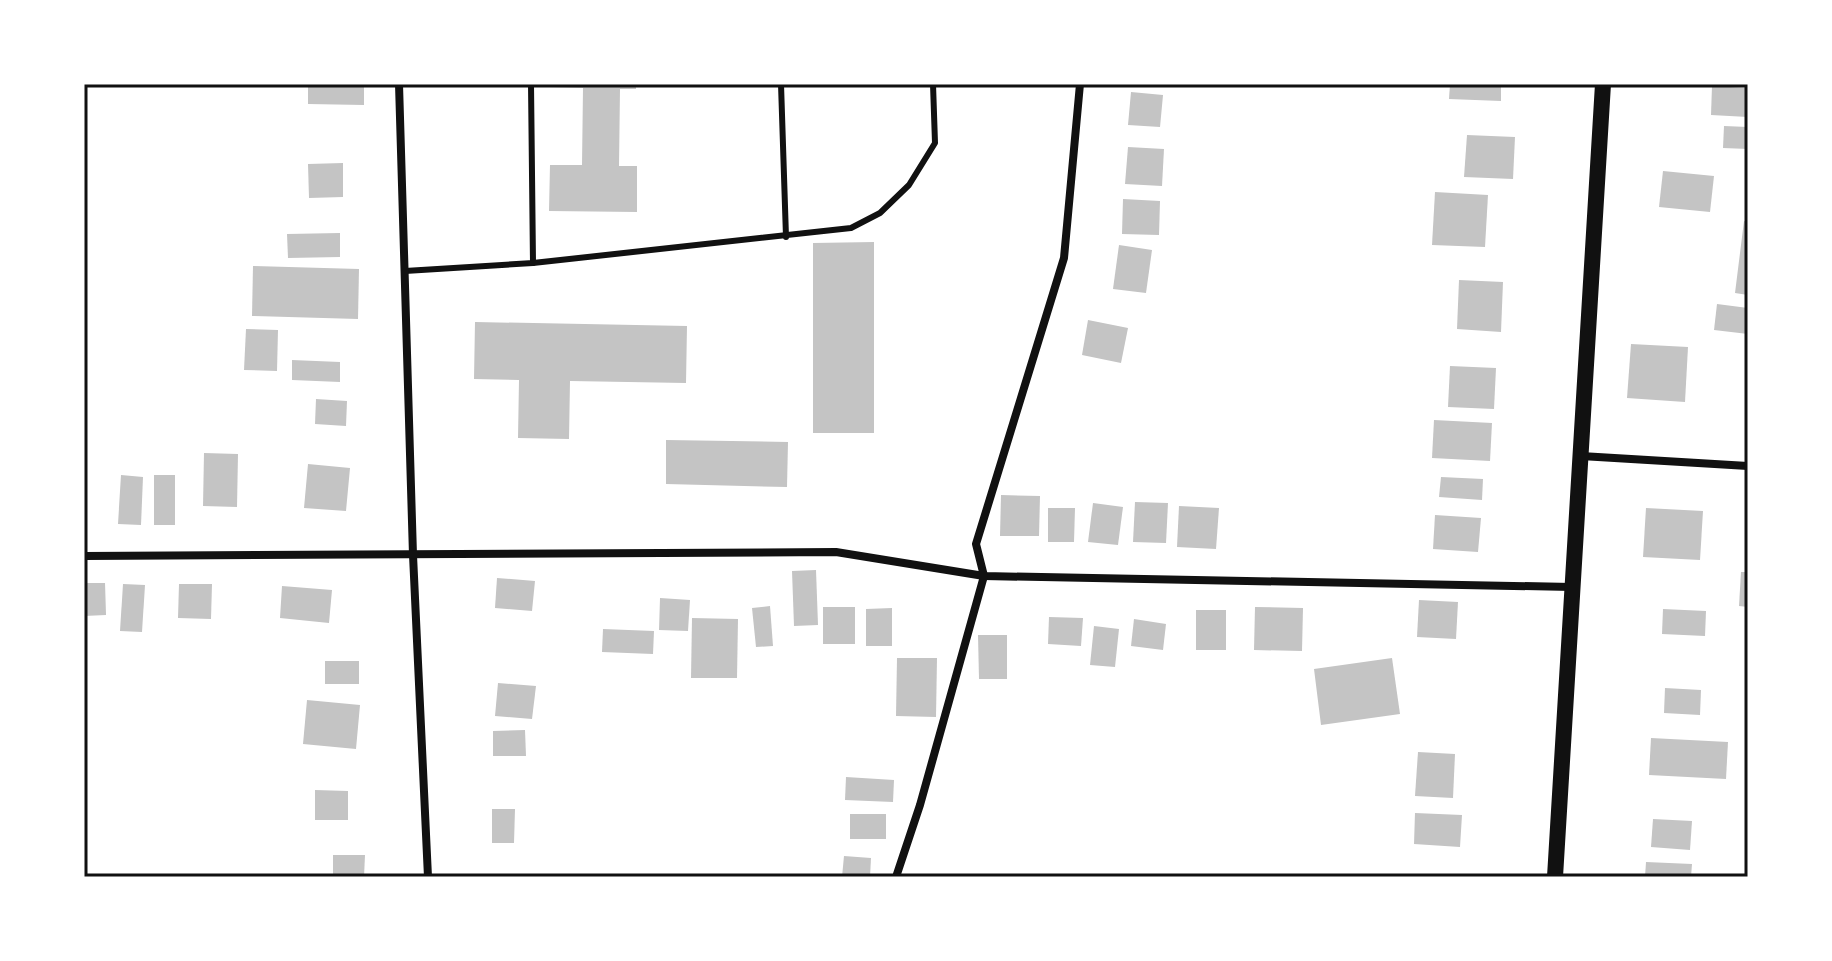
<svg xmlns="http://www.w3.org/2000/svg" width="1832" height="961" viewBox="0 0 1832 961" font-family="'Fira Sans Condensed',sans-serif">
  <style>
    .building { fill: #c4c4c4 }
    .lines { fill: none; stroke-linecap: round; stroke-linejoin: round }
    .service { stroke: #111; stroke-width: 6 }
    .minor { stroke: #111; stroke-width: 8 }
    .secondary { stroke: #111; stroke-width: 16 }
    .neatline { fill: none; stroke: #111; stroke-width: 3 }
  </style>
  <rect width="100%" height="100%" fill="#fff"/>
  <g class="building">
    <polygon points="308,84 364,84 364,105 308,104"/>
    <polygon points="549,84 636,84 636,89 620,89 619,166 637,166 637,212 549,211 550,165 582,165 583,88 549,87"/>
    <polygon points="1450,84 1501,84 1501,101 1449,99"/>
    <polygon points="1712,86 1748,88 1748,117 1711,115"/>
    <polygon points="1131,92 1163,95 1160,127 1128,125"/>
    <polygon points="1724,126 1748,127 1748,149 1723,148"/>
    <polygon points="1467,135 1515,137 1513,179 1464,177"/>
    <polygon points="1128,147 1164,149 1162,186 1125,184"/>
    <polygon points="343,163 343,197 309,198 308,164"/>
    <polygon points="1663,171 1714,176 1710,212 1659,207"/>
    <polygon points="1435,192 1488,195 1485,247 1432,245"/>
    <polygon points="1123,199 1160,201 1159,235 1122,234"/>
    <polygon points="1744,221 1748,222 1748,295 1735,293"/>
    <polygon points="340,233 340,257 288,258 287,234"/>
    <polygon points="874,242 874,433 813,433 813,243"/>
    <polygon points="1119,245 1152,250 1146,293 1113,289"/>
    <polygon points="253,266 359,269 358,319 252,316"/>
    <polygon points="1459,280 1503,282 1501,332 1457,329"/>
    <polygon points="1717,304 1748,308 1748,334 1714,330"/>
    <polygon points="1088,320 1128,328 1121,363 1082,355"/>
    <polygon points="475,322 687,326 686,383 570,381 569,439 518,438 519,380 474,379"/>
    <polygon points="246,329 278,330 277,371 244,370"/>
    <polygon points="1631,344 1688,347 1685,402 1627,398"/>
    <polygon points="292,360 340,362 340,382 292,380"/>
    <polygon points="1450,366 1496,368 1494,409 1448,407"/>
    <polygon points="316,399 347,401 346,426 315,424"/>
    <polygon points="1434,420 1492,423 1490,461 1432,458"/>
    <polygon points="666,440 788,442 787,487 666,484"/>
    <polygon points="204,453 238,454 237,507 203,506"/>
    <polygon points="308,464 350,468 346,511 304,508"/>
    <polygon points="121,475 143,477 141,525 118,524"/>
    <rect x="154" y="475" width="21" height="50"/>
    <polygon points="1441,477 1483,479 1482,500 1439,497"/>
    <polygon points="1001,495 1040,496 1039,536 1000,536"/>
    <polygon points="1135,502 1168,503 1166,543 1133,542"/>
    <polygon points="1093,503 1123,507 1118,545 1088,542"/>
    <polygon points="1179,506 1219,508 1216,549 1177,547"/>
    <polygon points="1048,508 1075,508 1074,542 1048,542"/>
    <polygon points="1646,508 1703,511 1700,560 1643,557"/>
    <polygon points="1435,515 1481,518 1478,552 1433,549"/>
    <polygon points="816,570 818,625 794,626 792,571"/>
    <polygon points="1741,572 1748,572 1748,607 1739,606"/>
    <polygon points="497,578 535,581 532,611 495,608"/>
    <polygon points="84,583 105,583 106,615 84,616"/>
    <polygon points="123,584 145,585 142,632 120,631"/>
    <polygon points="179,584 212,584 211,619 178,618"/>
    <polygon points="282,586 332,590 329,623 280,618"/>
    <polygon points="660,598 690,600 688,631 659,630"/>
    <polygon points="1419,600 1458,602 1456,639 1417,637"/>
    <polygon points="770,606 773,646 756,647 752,608"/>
    <rect x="823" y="607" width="32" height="37"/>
    <polygon points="1255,607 1303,608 1302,651 1254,650"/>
    <polygon points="892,608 892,646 866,646 866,609"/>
    <polygon points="1663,609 1706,611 1705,636 1662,634"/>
    <rect x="1196" y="610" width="30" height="40"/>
    <polygon points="1049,617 1083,618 1081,646 1048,644"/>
    <polygon points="692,618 738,619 737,678 691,678"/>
    <polygon points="1134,619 1166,624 1163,650 1131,646"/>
    <polygon points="1094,626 1119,629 1115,667 1090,665"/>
    <polygon points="603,629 654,631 653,654 602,652"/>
    <polygon points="978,635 1007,635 1007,679 979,679"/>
    <polygon points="897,658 937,658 936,717 896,716"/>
    <polygon points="1392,658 1400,714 1321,725 1314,669"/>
    <rect x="325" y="661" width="34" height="23"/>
    <polygon points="498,683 536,686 532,719 495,716"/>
    <polygon points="1665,688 1701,690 1700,715 1664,713"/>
    <polygon points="307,700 360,705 356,749 303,744"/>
    <polygon points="525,730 526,756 493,756 493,731"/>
    <polygon points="1651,738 1728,742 1726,779 1649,775"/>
    <polygon points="1418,752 1455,754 1453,798 1415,796"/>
    <polygon points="846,777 894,780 893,802 845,800"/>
    <polygon points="315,790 348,791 348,820 315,820"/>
    <polygon points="492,809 515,809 514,843 492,843"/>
    <polygon points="1415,813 1462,815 1460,847 1414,844"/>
    <rect x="850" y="814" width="36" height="25"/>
    <polygon points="1653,819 1692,821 1690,850 1651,847"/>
    <polygon points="333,855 365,855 364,877 333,877"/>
    <polygon points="844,856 871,858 870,877 842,877"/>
    <polygon points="1646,862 1692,864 1691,877 1645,877"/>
  </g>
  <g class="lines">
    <g class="service">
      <polyline points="531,84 533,263"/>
      <polyline points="781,84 786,237"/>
      <polyline points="405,271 533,263 851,228 880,213 909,185 935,143 933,84"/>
    </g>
    <g class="minor">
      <polyline points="399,84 413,555 428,877"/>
      <polyline points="1581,456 1748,466"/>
      <polyline points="84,556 836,552 984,576 1572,587"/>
      <polyline points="896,877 920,805 984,576 976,544 1064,258 1080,84"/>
    </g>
    <polyline class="secondary" points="1555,877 1603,84"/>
  </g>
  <rect width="1832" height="961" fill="none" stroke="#ffffff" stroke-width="172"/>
  <rect x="86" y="86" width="1660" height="789" class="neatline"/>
</svg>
